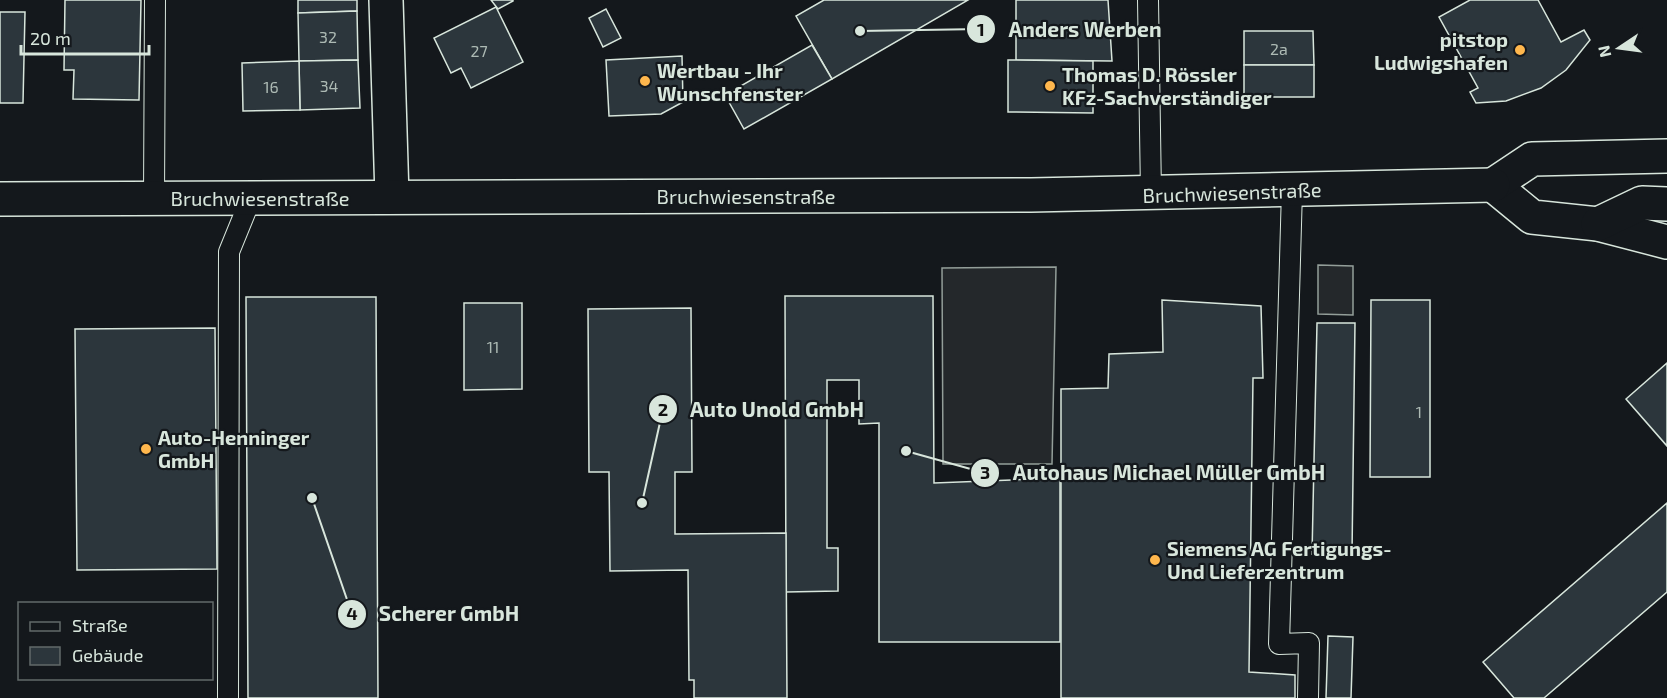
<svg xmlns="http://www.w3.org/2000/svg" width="1667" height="698" viewBox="0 0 1667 698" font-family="'Exo 2',sans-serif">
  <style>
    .parking { fill: #24282b; stroke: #939e99; stroke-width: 1.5 }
    .building { fill: #2c363c; stroke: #d8e6dc; stroke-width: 1.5 }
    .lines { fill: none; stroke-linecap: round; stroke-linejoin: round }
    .lane-casing { stroke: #d8e6dc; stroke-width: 22 }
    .street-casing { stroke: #d8e6dc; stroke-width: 36 }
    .secondary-casing { stroke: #d8e6dc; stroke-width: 36 }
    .lane { stroke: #14181c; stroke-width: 20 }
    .street { stroke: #14181c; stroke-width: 33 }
    .secondary { stroke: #14181c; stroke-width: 33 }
    .poi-dot { fill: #ffb74d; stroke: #14181c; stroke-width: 2 }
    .labels { text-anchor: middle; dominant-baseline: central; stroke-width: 4.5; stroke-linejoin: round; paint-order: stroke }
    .number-label { font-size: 16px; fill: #adbab4 }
    .poi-label { font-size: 20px; font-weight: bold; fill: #d8e6dc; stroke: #14181c; text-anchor: start }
    .street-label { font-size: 20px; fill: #d8e6dc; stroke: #14181c }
    .leader { fill: none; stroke: #d8e6dc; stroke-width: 2 }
    .callout-dot { fill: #d8e6dc; stroke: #14181c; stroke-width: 2 }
    .mark-label { font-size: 18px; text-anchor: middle; font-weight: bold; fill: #111 }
    .callout-label { font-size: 21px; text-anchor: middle; font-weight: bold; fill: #d8e6dc; stroke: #14181c; stroke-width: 4.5; stroke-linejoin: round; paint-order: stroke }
  </style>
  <rect width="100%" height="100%" fill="#14181c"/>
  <g class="parking">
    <polygon points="1318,265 1353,266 1353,315 1318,314"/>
    <polygon points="1056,267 1052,464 943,464 942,268"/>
  </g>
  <g class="building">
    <polygon points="65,0 141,0 139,100 73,99 74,70 64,70"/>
    <polygon points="298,0 357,0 357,11 298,13"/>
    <polygon points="491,0 513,0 513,1 498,9"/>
    <polygon points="824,0 968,0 832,79 796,16"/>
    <polygon points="1016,0 1108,0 1112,61 1016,60"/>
    <polygon points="1470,0 1538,0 1561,42 1584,30 1590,40 1566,70 1541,88 1506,101 1476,103 1470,92 1478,88 1439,17"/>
    <polygon points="496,7 523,62 471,88 461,68 451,73 434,38"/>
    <polygon points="606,9 621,38 603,47 589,18"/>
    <polygon points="357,11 358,60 299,61 298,13"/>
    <polygon points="0,12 25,12 23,103 0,103"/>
    <polygon points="1244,31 1313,31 1314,65 1244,65"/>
    <polygon points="812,45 832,79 744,129 725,95"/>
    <polygon points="682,56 683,102 661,114 609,116 606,60"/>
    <polygon points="358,60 360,108 300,110 299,61"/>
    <polygon points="1008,60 1093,61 1093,113 1008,112"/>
    <polygon points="299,61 300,110 243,111 242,63"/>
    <rect x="1244" y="65" width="70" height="32"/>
    <polygon points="785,296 933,296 934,483 1060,478 1060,642 879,642 879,423 859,424 859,380 827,380 827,548 838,548 838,591 786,592"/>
    <polygon points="246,297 376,297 378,698 248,698"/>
    <polygon points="1162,300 1261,306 1263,378 1253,378 1249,672 1295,675 1295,698 1061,698 1061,389 1108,388 1109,354 1163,352"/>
    <polygon points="1371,300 1430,300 1430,477 1370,477"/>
    <polygon points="464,303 522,303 522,389 464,390"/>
    <polygon points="691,308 692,472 675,472 675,534 786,533 787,698 694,698 694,680 689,680 688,570 610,571 609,472 589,472 588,309"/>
    <polygon points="1317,323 1355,323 1352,554 1312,554"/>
    <polygon points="215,328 217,569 77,570 75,329"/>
    <polygon points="1667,363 1667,446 1626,399"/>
    <polygon points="1667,503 1667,592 1544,698 1514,698 1483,662"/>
    <polygon points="1328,636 1353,637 1351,698 1326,698"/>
  </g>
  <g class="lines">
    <defs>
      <g id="lane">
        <polyline points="1148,0 1151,194"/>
        <polyline points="1292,190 1279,644 1309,643 1308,698"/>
        <polyline points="154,198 155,0"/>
        <polyline points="228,698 229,252 251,198"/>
      </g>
      <polyline id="street" points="386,0 392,197"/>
      <g id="secondary">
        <polyline points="1493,185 1532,217 1598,224 1667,242"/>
        <polyline points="1493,185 1532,159 1667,156"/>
        <polyline points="0,199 1031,195 1493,185"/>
        <polyline points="1598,224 1642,203 1667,204"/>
      </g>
    </defs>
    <use href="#lane" class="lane-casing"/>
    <use href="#street" class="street-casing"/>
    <use href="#secondary" class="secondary-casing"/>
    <use href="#lane" class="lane"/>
    <use href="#street" class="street"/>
    <use href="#secondary" class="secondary"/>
  </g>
  <g class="poi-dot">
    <circle cx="1520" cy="50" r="6"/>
    <circle cx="645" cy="81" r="6"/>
    <circle cx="1050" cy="86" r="6"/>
    <circle cx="146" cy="449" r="6"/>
    <circle cx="1155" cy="560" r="6"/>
  </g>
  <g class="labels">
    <g class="number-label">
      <text x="328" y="36">32</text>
      <text x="1279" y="48">2a</text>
      <text x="479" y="50">27</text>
      <text x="329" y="85">34</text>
      <text x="271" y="86">16</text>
      <text x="493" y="346">11</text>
      <text x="1419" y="411">1</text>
    </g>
    <g class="poi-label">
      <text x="1508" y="39" text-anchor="end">pitstop<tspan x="1508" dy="23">Ludwigshafen</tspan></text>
      <text x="657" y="70">Wertbau - Ihr<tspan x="657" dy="23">Wunschfenster</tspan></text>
      <text x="1062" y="74">Thomas D. Rössler<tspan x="1062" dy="23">KFz-Sachverständiger</tspan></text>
      <text x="158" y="437">Auto-Henninger<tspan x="158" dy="23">GmbH</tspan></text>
      <text x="1167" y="548">Siemens AG Fertigungs-<tspan x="1167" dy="23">Und Lieferzentrum</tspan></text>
    </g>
    <g class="street-label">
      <text transform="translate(1232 192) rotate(-2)">Bruchwiesenstraße</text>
      <text x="746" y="196">Bruchwiesenstraße</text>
      <text x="260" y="198">Bruchwiesenstraße</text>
    </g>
  </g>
  <path class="leader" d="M860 31L981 29M642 503L663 409M906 451L985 473M312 498L352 614"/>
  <g class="callout-dot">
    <circle cx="860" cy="31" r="6"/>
    <circle cx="642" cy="503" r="6"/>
    <circle cx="906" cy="451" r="6"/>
    <circle cx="312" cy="498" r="6"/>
    <circle cx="981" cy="29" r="15"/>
    <circle cx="663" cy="409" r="15"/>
    <circle cx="985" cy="473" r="15"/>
    <circle cx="352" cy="614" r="15"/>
  </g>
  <g class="mark-label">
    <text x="981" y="36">1</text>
    <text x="663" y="416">2</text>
    <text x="985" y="479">3</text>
    <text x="352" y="620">4</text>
  </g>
  <g class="callout-label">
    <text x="1085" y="37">Anders Werben</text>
    <text x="777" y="417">Auto Unold GmbH</text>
    <text x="1169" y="480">Autohaus Michael Müller GmbH</text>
    <text x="449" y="621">Scherer GmbH</text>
  </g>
  <rect x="18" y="602" width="195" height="78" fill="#14181c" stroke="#626a69" stroke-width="1.5"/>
  <rect x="30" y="622" width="30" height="9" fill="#14181c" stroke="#626a69" stroke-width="1.5"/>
  <text x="72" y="632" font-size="18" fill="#d8e6dc">Straße</text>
  <rect x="30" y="647" width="30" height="18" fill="#2c363c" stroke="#626a69" stroke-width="1.5"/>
  <text x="72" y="662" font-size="18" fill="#d8e6dc">Gebäude</text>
  <g transform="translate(1619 48) rotate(257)" stroke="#14181c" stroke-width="4.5" paint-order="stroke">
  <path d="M0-4.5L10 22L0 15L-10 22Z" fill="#d8e6dc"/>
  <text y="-9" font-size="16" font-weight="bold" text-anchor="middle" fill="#d8e6dc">N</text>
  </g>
  <path d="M21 45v9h128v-9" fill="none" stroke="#d8e6dc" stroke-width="3"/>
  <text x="30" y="45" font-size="18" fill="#d8e6dc" stroke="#14181c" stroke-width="4.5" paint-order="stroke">20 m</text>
</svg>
